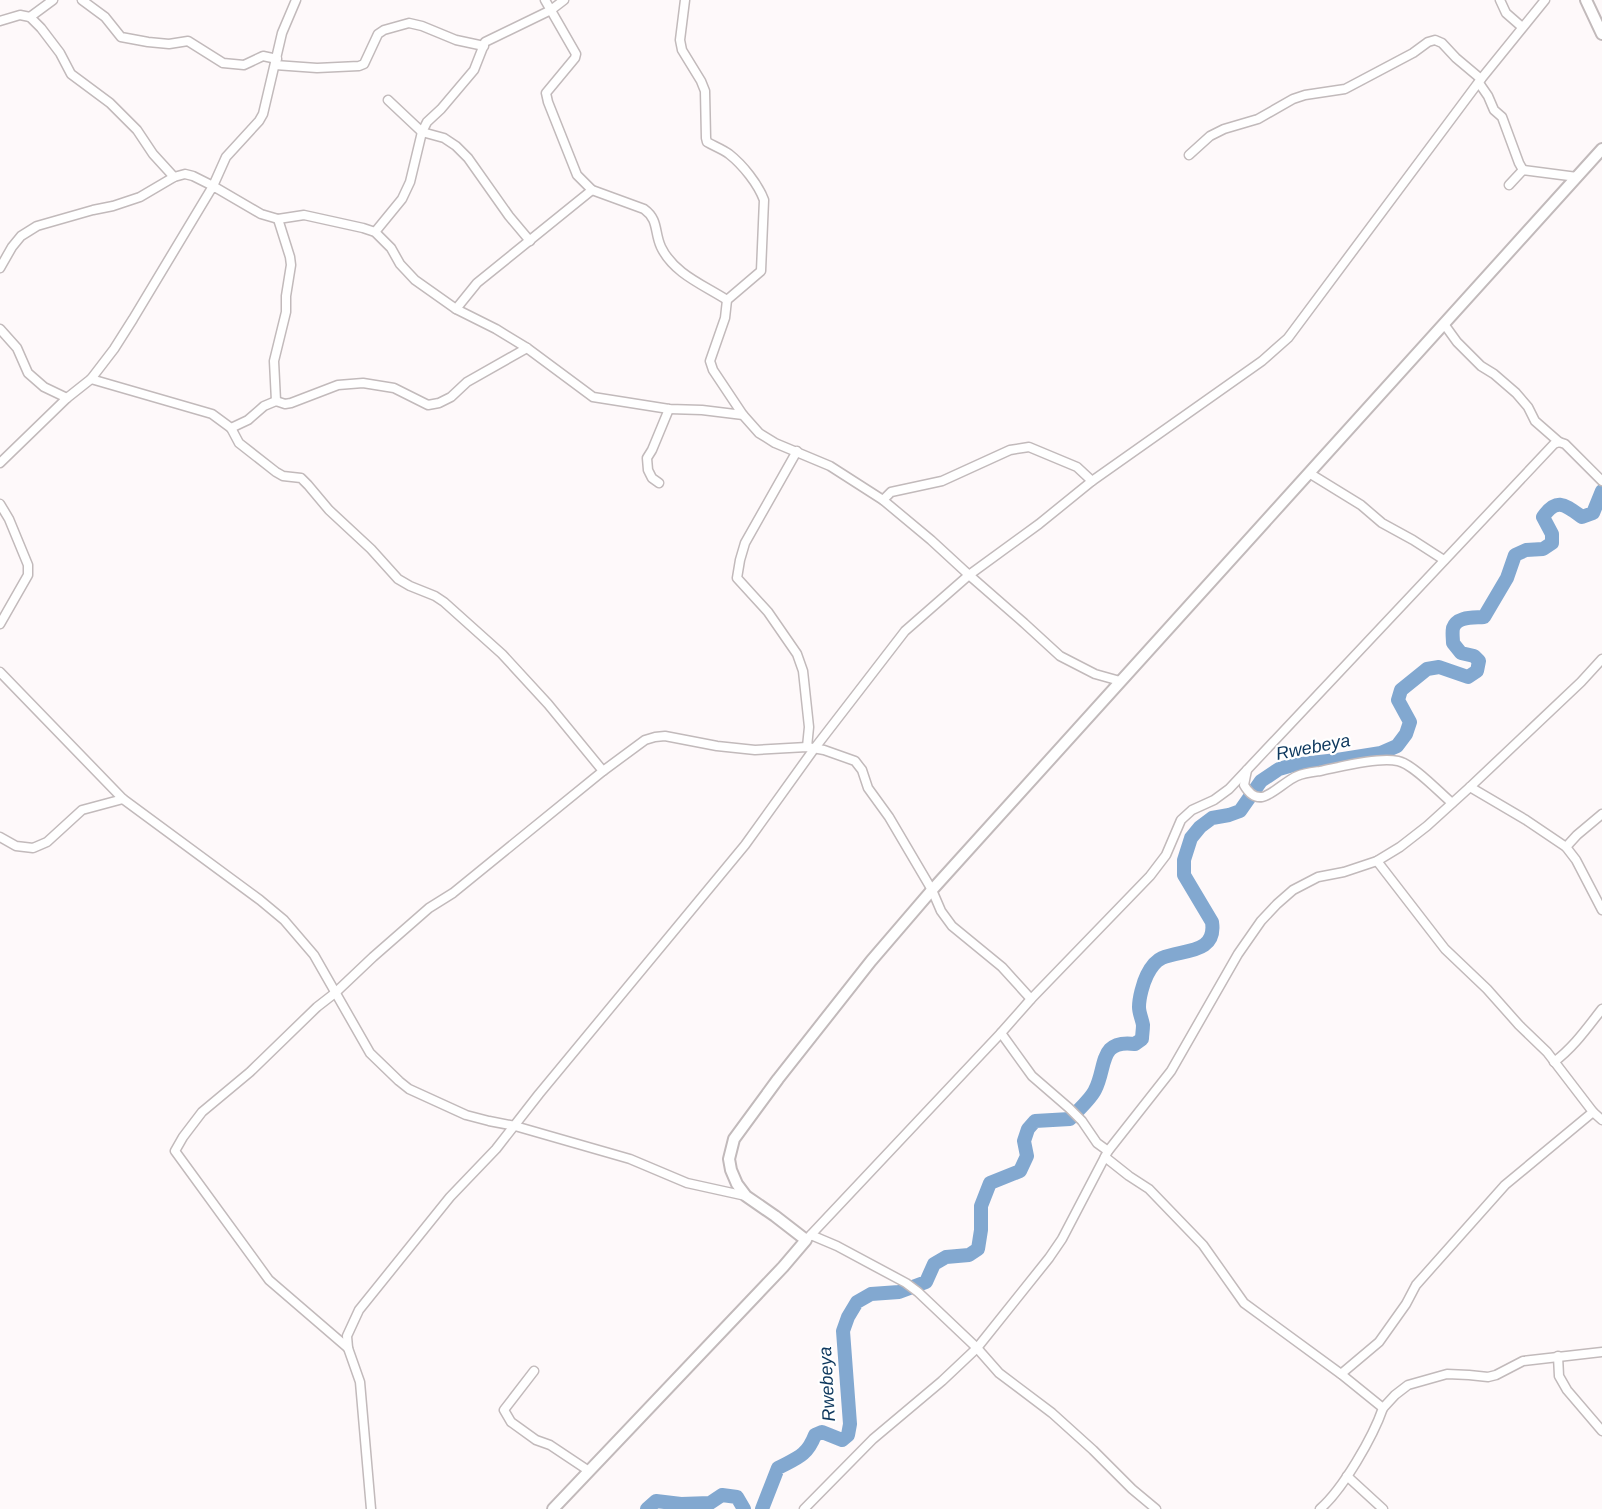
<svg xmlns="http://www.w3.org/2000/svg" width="1602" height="1509" viewBox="0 0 1602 1509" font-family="Helvetica,sans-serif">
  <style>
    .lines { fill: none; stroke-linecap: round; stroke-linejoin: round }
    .stream { stroke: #82a8d0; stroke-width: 2 }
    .river { stroke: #82a8d0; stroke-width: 14 }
    .minor-casing { stroke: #c2babb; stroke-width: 11 }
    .major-casing { stroke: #c2babb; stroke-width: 14 }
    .minor { stroke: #fff; stroke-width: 8 }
    .major { stroke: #fff; stroke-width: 10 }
    .labels { text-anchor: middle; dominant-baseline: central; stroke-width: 4.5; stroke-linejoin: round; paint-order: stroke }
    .water-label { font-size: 18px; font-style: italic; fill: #0d375d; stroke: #fff }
  </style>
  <rect width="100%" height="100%" fill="#fef9fa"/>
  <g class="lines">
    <polyline class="stream" points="710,1503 711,1509"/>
    <g class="river">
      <polyline points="647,1509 656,1501 681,1504 710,1503 722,1495 737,1497 744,1509"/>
      <path d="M762,1509L778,1468C797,1458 807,1456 815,1435L822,1432L842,1440L848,1435L850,1424L843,1331L848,1317L857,1302L871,1294L899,1292L926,1282L934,1264L946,1257L969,1255L978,1249L981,1230V1206L990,1183L1020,1171L1027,1156L1024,1141L1028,1129L1035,1121L1070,1119C1077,1111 1091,1099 1095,1090C1107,1067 1098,1039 1135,1044L1142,1039C1142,1035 1143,1030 1143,1025C1142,1019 1139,1013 1139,1007C1139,998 1143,983 1147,975C1150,969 1155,961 1162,958C1181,949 1217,955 1212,922L1184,875V860L1191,838L1200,827L1212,818L1229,815L1240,811L1261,781L1279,769L1293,765L1337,760L1381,753L1397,746L1406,734L1410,722L1398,700L1401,690L1427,669L1439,667L1468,677L1477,671L1479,661L1474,656L1461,653L1453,643C1453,639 1452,633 1453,628C1457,616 1474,618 1484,617L1507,578L1515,555L1526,550L1543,549L1552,543V534L1543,517C1557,497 1565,505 1582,517L1593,513L1602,491"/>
    </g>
    <defs>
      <g id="minor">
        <polyline points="82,0 105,17 121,37 148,42 169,44 188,41 223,63 244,65 263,56 277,59"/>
        <path d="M545,0L576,54L575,58L546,93L548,102L577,175L592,190L644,209C659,220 654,232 661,247C674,274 704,285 727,300"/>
        <path d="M685,0L680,40L682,50L701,81L705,91L706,138L707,142C714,146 722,149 729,154C743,165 758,184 764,200L761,271L727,300L725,318L710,361L713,370L743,415"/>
        <polyline points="1500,0 1506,13 1522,27"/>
        <polyline points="30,17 53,0"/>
        <polyline points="0,21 20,15 30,17 41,28 60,53 71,74 110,103 137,130 153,154 174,177"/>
        <polyline points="275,65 317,68 359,66 364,64 378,34 384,30 409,23 422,26 456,40 484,46"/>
        <polyline points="1479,83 1488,96 1494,110 1502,117 1519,163 1523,170"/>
        <polyline points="388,100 422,132 444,138 456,146 468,158 509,216 530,241"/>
        <polyline points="1189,155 1210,136 1224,129 1258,119 1293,99 1305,95 1345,89 1413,53 1428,42 1435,40 1442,43 1456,58 1481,79"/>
        <polyline points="1509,185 1523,170 1577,177"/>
        <polyline points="375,232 402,199 410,182 422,132 427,122 441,109 474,70 485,42 551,10 564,0"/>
        <polyline points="0,268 12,247 21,236 37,226 93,210 113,206 140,197 174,177 185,174 193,176 213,186 226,157 259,121 263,114 282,33 296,0"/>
        <polyline points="456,309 477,283 592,190"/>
        <polyline points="1444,324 1457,342 1481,366 1494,374 1516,393 1528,407 1535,421 1559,442"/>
        <polyline points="0,329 17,348 28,373 44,387 67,398"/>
        <polyline points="91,379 212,414 231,428 248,420 264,406 276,401 285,404 291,403 338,385 363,383 394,388 428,405 439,403 451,397 467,382 527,348"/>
        <polyline points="276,401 274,361 286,312 286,296 291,265 290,257 278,219"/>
        <polyline points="231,428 239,443 276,472 283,476 301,478 308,485 329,510 371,549 398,579 410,586 435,596 444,602 502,654 548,704 603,771"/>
        <polyline points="797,451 745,543 740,560 737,578 768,612 797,654 803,671 809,727 807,747"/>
        <polyline points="0,463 67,398 91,379 114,349 133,319 213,186 261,214 278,219 304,215 363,228 375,232 391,248 400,264 415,280 456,309 496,329 527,348 593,397 669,409 702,410 743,415 759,433 775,443 830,466 883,500 931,540 969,575 1024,623 1060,656 1095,674 1120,681"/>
        <polyline points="1309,473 1361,505 1382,523 1413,540 1444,560"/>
        <polyline points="659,483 652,478 648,470 647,458 652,450 669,409"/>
        <polyline points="883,500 891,492 942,481 1010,450 1029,447 1077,467 1092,481"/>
        <polyline points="0,504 9,519 28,565 28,575 0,624"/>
        <polyline points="0,672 123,799 260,900 284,920 314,955 370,1053 399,1081 409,1089 466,1115 489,1121 515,1126 630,1159 687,1183 746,1196"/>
        <path d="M1247,770L1244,785C1248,792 1254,798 1262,797C1271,796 1287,780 1297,776C1304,773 1313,772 1320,771C1340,767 1377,757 1398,761C1413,764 1439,792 1452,803"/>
        <polyline points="1470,787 1526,820 1566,847 1576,860 1602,910"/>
        <polyline points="0,837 16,846 33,848 47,842 82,810 123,799"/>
        <polyline points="1566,847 1577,835 1602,814"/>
        <polyline points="1377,861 1445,949 1487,989 1519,1025 1547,1052 1593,1112 1602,1120"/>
        <polyline points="1001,1033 1032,1076 1069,1108 1082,1121 1097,1143 1108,1151"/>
        <path d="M1554,1062C1574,1047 1587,1028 1602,1009"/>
        <path d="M1105,1157L1129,1176L1149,1189L1203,1245L1244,1303L1341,1374L1383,1408C1373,1437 1343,1489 1320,1509"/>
        <polyline points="811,1235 837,1246 906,1283 918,1292 977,1348 999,1373 1052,1413 1093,1450 1132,1489 1156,1509"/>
        <polyline points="806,1240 1001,1033 1031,999 1150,876 1166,855 1181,820 1192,810 1214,800 1229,789 1554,444 1559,442 1565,444 1602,481"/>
        <polyline points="348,1348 269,1280 175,1151 183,1137 202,1112 250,1072 317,1007 335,993 373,957 429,908 453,893 603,771 645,740 655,737 665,736 717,746 755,750 807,747 824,750 855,761 862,770 868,788 889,817 932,890 941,911 952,926 1002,967 1031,999"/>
        <polyline points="1558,1356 1559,1376 1567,1390 1602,1431"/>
        <polyline points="534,1371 504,1410 511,1422 536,1440 550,1445 589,1471"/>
        <polyline points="1341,1374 1379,1342 1406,1304 1416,1285 1505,1185 1593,1112"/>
        <polyline points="1383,1408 1395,1395 1408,1385 1447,1374 1469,1375 1488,1377 1496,1375 1523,1361 1602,1352"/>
        <polyline points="1347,1476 1383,1509"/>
        <polyline points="371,1509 360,1382 348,1348 347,1336 359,1310 450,1197 496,1149 539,1094 745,845 814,749 905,631 969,575 1039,524 1092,481 1262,361 1288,338 1481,79 1545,0"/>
        <polyline points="804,1509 873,1439 942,1381 977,1348 1049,1258 1062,1239 1108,1151 1171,1071 1238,954 1261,921 1277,904 1293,890 1318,877 1344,872 1377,861 1400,847 1427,826 1470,787 1581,682 1602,659"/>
      </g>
      <g id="major">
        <polyline points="1586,0 1602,34"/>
        <polyline points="553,1509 783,1267 806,1240 775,1216 746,1196 737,1184 731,1170 729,1159 734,1139 778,1079 871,961 932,890 1602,149"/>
      </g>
    </defs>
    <use href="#minor" class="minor-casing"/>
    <use href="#major" class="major-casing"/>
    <use href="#minor" class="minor"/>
    <use href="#major" class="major"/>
  </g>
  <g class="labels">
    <g class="water-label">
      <text transform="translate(1313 747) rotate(-11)">Rwebeya</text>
      <text transform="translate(827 1384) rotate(-93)">Rwebeya</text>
    </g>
  </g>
</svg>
